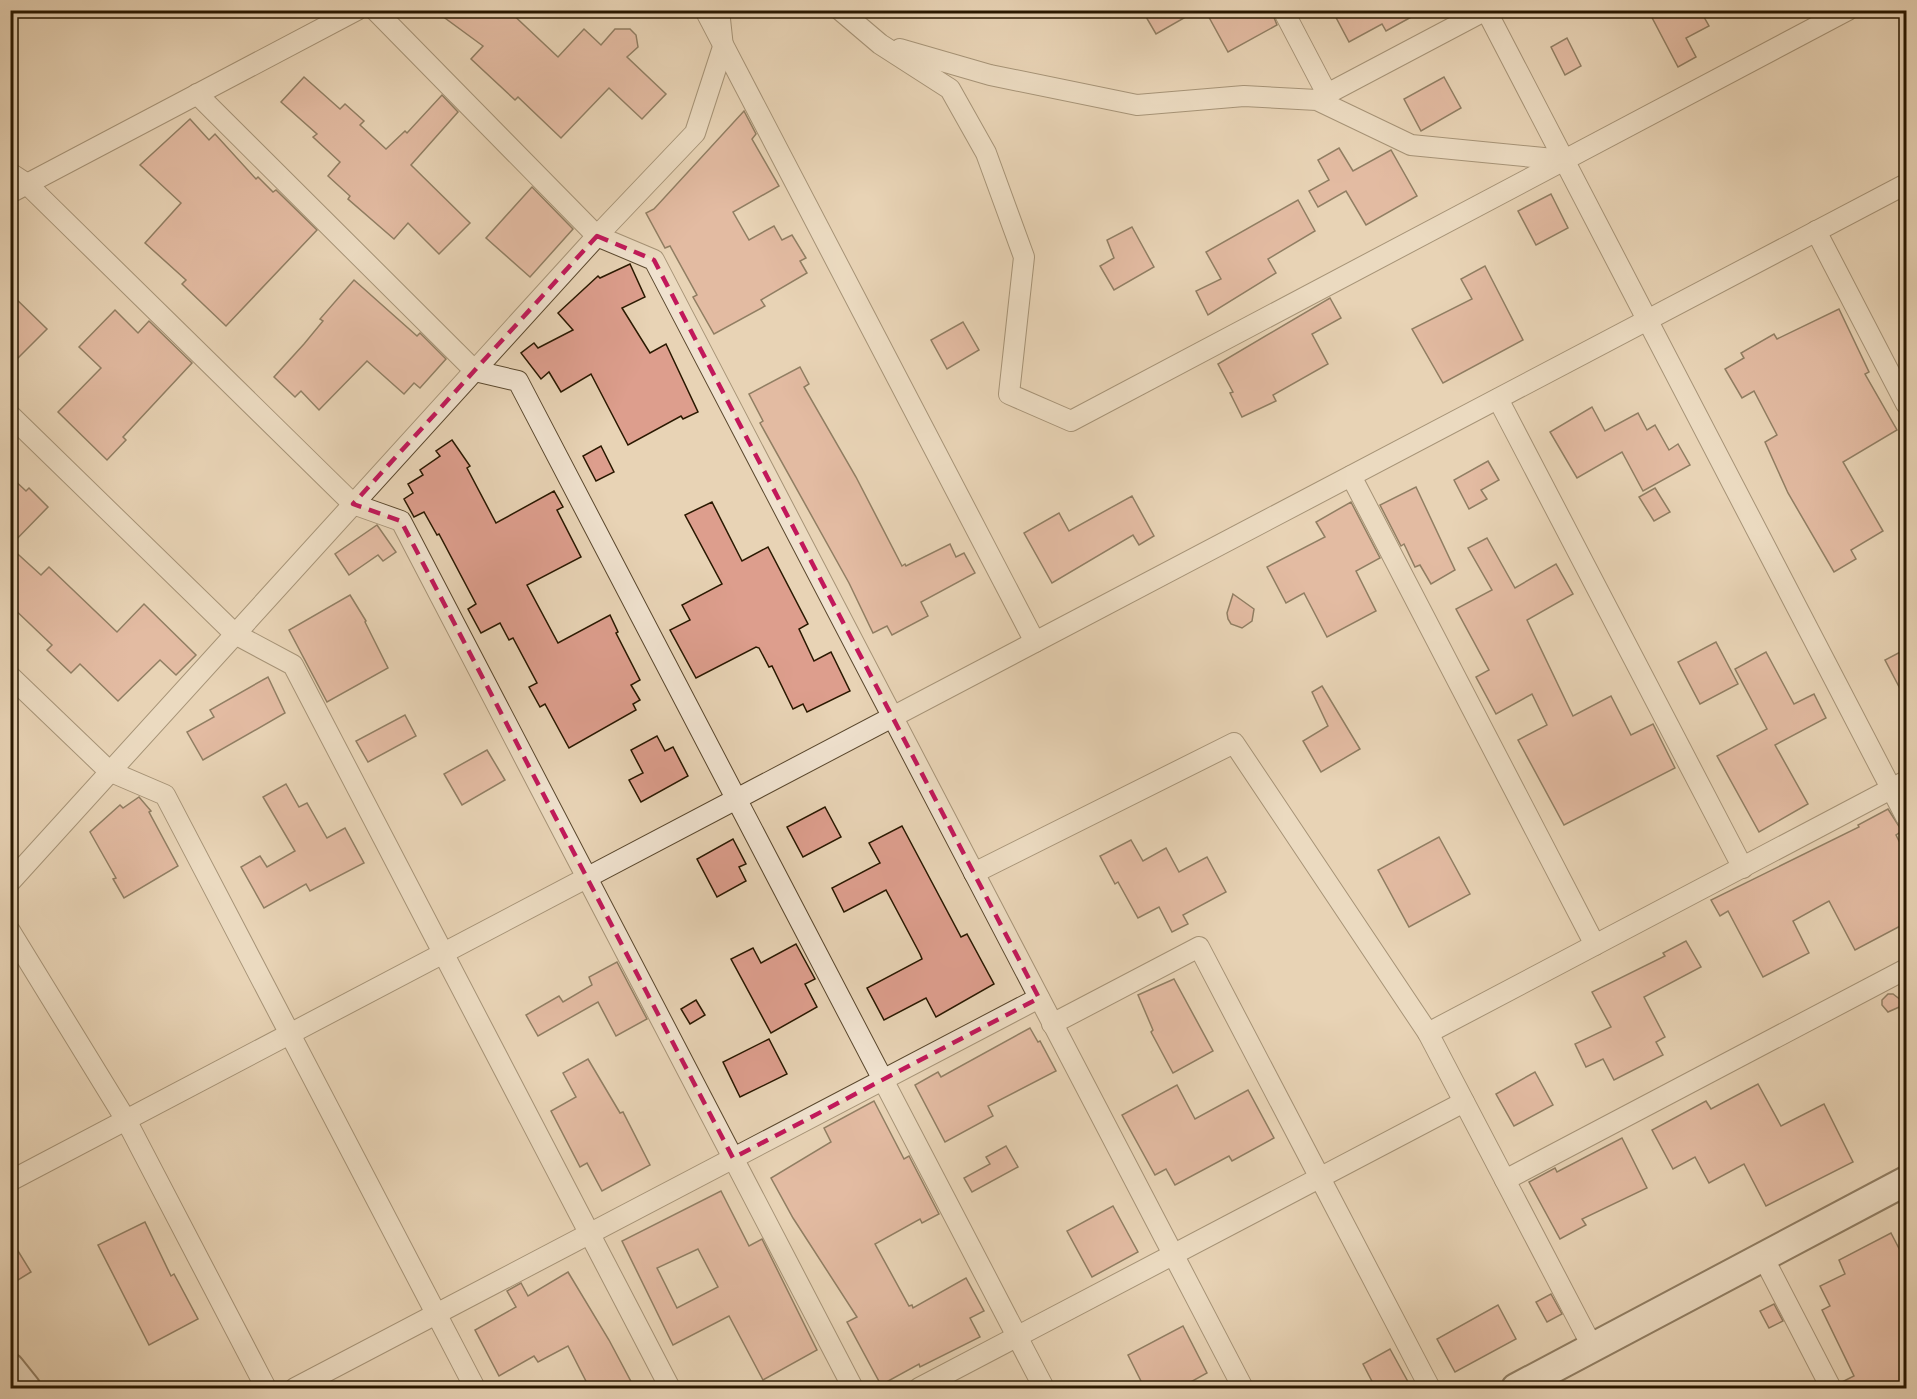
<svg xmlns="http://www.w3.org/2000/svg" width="1917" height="1399" viewBox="0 0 1917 1399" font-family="Alegreya,serif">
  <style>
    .building { fill: #dd9e8d; stroke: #291800; stroke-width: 1.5; fill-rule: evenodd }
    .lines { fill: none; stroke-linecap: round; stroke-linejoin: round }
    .minor-casing { stroke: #59472d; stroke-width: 22 }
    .secondary-casing { stroke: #291800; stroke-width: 32 }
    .minor { stroke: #f0e2cf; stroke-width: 20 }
    .secondary { stroke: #f0e2cf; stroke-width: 28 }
    .marked { fill: none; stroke: #c2185b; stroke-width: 4.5; stroke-dasharray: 12 8; stroke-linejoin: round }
  </style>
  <rect width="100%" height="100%" fill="#e8d3b5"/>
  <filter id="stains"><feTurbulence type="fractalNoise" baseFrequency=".00333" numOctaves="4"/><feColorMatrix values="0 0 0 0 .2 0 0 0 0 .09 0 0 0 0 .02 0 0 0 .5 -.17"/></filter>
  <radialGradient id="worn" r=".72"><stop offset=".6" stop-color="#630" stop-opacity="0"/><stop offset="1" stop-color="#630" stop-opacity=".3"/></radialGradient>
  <g class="building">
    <polygon points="434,10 508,10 558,57 584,29 601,45 615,29 630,29 636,35 638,47 627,57 666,94 642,119 609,88 561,138 518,97 515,100 471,59 483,46"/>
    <polygon points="1142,10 1198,10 1156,34"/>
    <polygon points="1205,10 1271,10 1277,25 1228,52"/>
    <polygon points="1332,10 1424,10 1386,31 1382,24 1349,42"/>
    <polygon points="1648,10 1700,10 1709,26 1686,38 1696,57 1678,67"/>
    <polygon points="1567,38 1581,66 1565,75 1551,47"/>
    <polygon points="304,77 340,109 345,104 364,121 360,125 386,149 405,131 407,133 442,95 458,112 411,165 470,223 439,254 408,223 394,239 348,199 350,196 328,176 340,162 313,137 317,134 281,102"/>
    <polygon points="1444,77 1461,108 1421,131 1404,99"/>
    <polygon points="744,111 756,134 752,139 779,186 733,212 749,240 774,226 782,240 792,235 806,258 800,261 807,273 761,300 765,306 714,334 693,297 697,295 670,246 665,248 646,213 654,209"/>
    <polygon points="190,119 209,140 215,134 256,179 258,177 273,192 276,190 317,230 226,326 182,284 186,280 145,243 181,203 140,165"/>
    <polygon points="1339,148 1353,171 1391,150 1417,196 1366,225 1346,191 1318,207 1309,191 1329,180 1318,160"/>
    <polygon points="532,187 573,229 530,277 486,238"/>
    <polygon points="1551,194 1568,228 1536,245 1518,211"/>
    <polygon points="1298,200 1315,231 1268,259 1276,273 1208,315 1196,291 1221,279 1206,252"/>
    <polygon points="1132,227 1154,267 1114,290 1100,266 1114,258 1107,240"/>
    <polygon points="630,264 645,297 622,308 650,353 666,344 698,412 683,419 681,416 628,445 591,374 561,392 549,372 541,379 521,353 534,343 538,348 573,330 558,313 598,276 600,278"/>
    <polygon points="1485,266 1523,340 1443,383 1412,329 1472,299 1461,279"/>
    <polygon points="354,280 417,336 420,333 446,359 420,388 414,383 404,394 367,361 319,410 301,391 295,397 274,377 304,344 323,321 320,319"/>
    <polygon points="10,293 47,329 10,366"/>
    <polygon points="1330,298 1341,318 1312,334 1328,364 1273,395 1276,401 1242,417 1230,393 1233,392 1218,364"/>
    <polygon points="1839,309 1869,372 1865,374 1897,430 1843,462 1883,531 1851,550 1856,559 1834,572 1788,493 1765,442 1777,435 1754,391 1742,398 1725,369 1744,358 1741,353 1774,334 1777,339"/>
    <polygon points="115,310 138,333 149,321 192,363 123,437 126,440 107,460 58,412 101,368 79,347"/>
    <polygon points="963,322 979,350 947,369 931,340"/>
    <polygon points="800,367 809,384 804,387 856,477 902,566 905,564 906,566 950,544 956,557 964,553 975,573 921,602 928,616 892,635 887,626 873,633 849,583 760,423 763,421 749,394"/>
    <polygon points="1592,407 1605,431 1638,413 1647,430 1655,425 1669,450 1678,444 1690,465 1643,491 1622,452 1577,478 1550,432"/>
    <polygon points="452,440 470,466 467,468 496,523 554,491 563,507 557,510 581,557 527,585 558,643 610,615 618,632 616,633 640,680 631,685 640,700 633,704 636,710 569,748 545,704 540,707 529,687 537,683 513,638 509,640 500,623 481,633 468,609 476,604 439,534 437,535 424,512 414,517 404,499 413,493 408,484 423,475 420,470 440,456 436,451"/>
    <polygon points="601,446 614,472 596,481 583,456"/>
    <polygon points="1488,461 1499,480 1481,490 1487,499 1469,509 1454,480"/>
    <polygon points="10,476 26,491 29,488 48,507 10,546"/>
    <polygon points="1416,487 1455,570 1431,584 1420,565 1415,567 1404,544 1401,546 1380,505"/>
    <polygon points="1655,488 1670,512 1654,521 1639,497"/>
    <polygon points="1132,496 1154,536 1139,545 1133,535 1052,583 1024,533 1059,513 1069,531"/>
    <polygon points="712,502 742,561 768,547 808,624 799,629 814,661 831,652 850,691 807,712 803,704 793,709 772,666 769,667 759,648 756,647 696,678 670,630 690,620 682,605 722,584 685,515"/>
    <polygon points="1351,502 1380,558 1356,571 1376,611 1327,637 1304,593 1286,603 1267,567 1325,537 1316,522"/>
    <polygon points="377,525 396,552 383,561 378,555 349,575 335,554"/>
    <polygon points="1487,538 1515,588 1556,564 1573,594 1527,620 1573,716 1611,696 1631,735 1653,724 1675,768 1564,825 1518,740 1547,725 1532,694 1496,714 1476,677 1489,670 1456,609 1492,590 1468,548"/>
    <polygon points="10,547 41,575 49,567 117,632 144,604 196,655 176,675 160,660 118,701 80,664 71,673 47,650 52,645 10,605"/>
    <polygon points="1233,594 1254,609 1252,621 1242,628 1231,624 1228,619 1227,613"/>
    <polygon points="350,595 366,621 365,622 388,668 327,702 289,630"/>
    <polygon points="1716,642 1738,684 1700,704 1678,662"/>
    <polygon points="1906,649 1906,700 1885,660"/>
    <polygon points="1766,652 1794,704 1814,694 1826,718 1775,745 1808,804 1759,832 1717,756 1767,729 1735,669"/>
    <polygon points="268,677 285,713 203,760 187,732 214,717 210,710"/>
    <polygon points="1322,686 1360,749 1321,772 1303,741 1328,726 1312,692"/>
    <polygon points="405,715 416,736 368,762 356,741"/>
    <polygon points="657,736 665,751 673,747 688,776 641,802 629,780 643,773 631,750"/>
    <polygon points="487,750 505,780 462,805 444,774"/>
    <polygon points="286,784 299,807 307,803 327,838 345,828 364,863 310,891 306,884 264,908 241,867 260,856 267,867 295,851 263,797"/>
    <polygon points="139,797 151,811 149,812 178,866 124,898 113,879 116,878 90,832 120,805 123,808"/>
    <polygon points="825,807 841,837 803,857 787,827"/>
    <polygon points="1888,809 1902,831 1896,835 1906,855 1906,923 1855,950 1829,901 1793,921 1809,953 1763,977 1728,911 1720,916 1711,900 1859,827 1858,825"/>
    <polygon points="902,826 961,937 967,934 994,984 936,1017 926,998 884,1020 867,988 922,959 920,954 886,890 844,912 832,888 880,863 869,843"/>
    <polygon points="1439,837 1470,894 1409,927 1378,870"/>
    <polygon points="733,839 746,864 739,867 746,881 717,897 697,859"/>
    <polygon points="1131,840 1143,861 1166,848 1179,872 1207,857 1226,892 1183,915 1188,924 1172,932 1159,907 1138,918 1118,882 1115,884 1100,856"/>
    <polygon points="1686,941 1701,967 1644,997 1665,1037 1656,1042 1663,1055 1614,1080 1603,1059 1586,1067 1575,1044 1611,1027 1592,992 1665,956 1663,953"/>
    <polygon points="796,944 815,979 805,984 817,1007 771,1033 731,959 753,948 761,963"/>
    <polygon points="617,962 647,1019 616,1036 598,1002 538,1036 526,1015 559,996 563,1002 592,985 589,977"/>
    <polygon points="1174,979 1213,1051 1173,1073 1151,1032 1153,1030 1138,995"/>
    <polygon points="1888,994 1893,994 1906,1004 1888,1012 1882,1005 1882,1000"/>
    <polygon points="696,1000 705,1015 690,1024 681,1009"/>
    <polygon points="1030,1028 1038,1042 1040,1041 1056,1071 988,1106 993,1116 945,1142 915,1085 938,1072 941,1077"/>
    <polygon points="769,1039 787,1074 740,1097 723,1062"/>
    <polygon points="588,1059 620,1113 623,1112 650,1165 602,1191 587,1163 580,1167 551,1111 576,1097 563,1073"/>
    <polygon points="1535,1072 1553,1105 1514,1126 1496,1094"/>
    <polygon points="1758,1084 1781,1126 1824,1104 1853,1162 1766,1206 1744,1164 1709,1183 1695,1157 1673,1169 1652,1130 1706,1101 1711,1109"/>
    <polygon points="1177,1085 1195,1119 1248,1090 1274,1138 1232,1161 1229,1156 1175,1185 1166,1169 1155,1175 1122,1115"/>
    <polygon points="874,1101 904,1159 909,1156 939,1214 922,1223 920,1219 875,1244 909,1306 912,1305 913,1308 966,1278 984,1311 970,1318 980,1337 920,1367 919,1364 881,1385 847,1322 857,1317 793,1218 771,1178 831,1142 824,1128"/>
    <polygon points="1622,1138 1647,1188 1582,1219 1586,1225 1560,1239 1529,1182 1555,1168 1557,1172"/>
    <polygon points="1006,1146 1018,1167 972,1192 964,1178 990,1164 986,1157"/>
    <path d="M721,1191L749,1246L762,1239L817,1350L763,1380L729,1316L673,1345L622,1241ZM698,1249L718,1287L677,1308L657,1268Z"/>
    <polygon points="1113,1206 1138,1252 1092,1277 1067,1231"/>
    <polygon points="145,1222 171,1276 174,1274 198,1319 149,1345 98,1245"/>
    <polygon points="1891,1233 1906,1262 1906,1389 1843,1389 1842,1382 1854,1376 1822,1310 1830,1306 1820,1286 1845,1274 1839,1260"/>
    <polygon points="10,1238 31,1272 10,1285"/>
    <polygon points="568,1272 609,1340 635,1389 590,1389 568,1346 538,1362 534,1356 499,1376 475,1330 516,1307 507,1291 521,1283 528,1296"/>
    <polygon points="1551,1294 1562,1314 1547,1322 1536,1302"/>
    <polygon points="1774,1304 1783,1321 1769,1328 1760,1311"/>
    <polygon points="1498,1305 1516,1339 1455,1372 1437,1339"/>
    <polygon points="1183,1326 1207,1373 1178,1389 1145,1389 1128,1355"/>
    <polygon points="1390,1349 1412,1389 1376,1389 1363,1364"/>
  </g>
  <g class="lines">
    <defs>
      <g id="minor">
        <polyline points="375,10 597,236 654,260 1243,1388"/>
        <polyline points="705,10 1035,642"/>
        <polyline points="840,10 880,44 950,89 986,153 1024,257 1009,394 1071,421 1848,10"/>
        <polyline points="1283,10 1327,94 1486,10"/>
        <polyline points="1486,10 1906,817"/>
        <polyline points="900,49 990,75 1137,105 1244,96 1317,100 1411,145 1564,160"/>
        <polyline points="197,94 475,371 518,381 1044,1388"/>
        <polyline points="10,173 27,184 353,504 401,521 853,1388"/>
        <polyline points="10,193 357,10"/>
        <polyline points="1816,231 1906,404"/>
        <polyline points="1498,399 1743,868"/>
        <polyline points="10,415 235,634 293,665 670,1388"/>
        <polyline points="1351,476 1595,945"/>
        <polyline points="10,676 109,771 165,795 475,1388"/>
        <polyline points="974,873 1234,743 1428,1033 1593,1348"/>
        <polyline points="10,882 597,236 695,133 723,47 719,10"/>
        <polyline points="10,931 126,1120 266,1388"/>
        <polyline points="1052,1024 1199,947 1430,1388"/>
        <polyline points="1428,1033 1906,781"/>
        <polyline points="1505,1180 1906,969"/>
        <polyline points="10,1181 1906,184"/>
        <polyline points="1763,1257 1831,1388"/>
        <polyline points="295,1388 1039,998"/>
        <polyline points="919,1388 1464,1102"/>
      </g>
      <g id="secondary">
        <polyline points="10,1368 26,1388"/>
        <polyline points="1516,1388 1906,1181"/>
      </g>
    </defs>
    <use href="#minor" class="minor-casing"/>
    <use href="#secondary" class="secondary-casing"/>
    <use href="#minor" class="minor"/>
    <use href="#secondary" class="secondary"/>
  </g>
  <path d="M0 0H1917V1399H0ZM597,236L654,260L1039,998L733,1158L401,521L353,504Z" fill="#e8d3b5" fill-opacity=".55" fill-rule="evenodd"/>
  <path class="marked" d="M597,236L654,260L1039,998L733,1158L401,521L353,504Z"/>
  <rect width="1917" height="1399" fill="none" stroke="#e8d3b5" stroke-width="36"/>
  <rect x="12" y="12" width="1893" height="1375" fill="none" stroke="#291800" stroke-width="3"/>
  <rect x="18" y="18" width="1881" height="1363" fill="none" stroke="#291800" stroke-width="1.5"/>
  <rect width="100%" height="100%" filter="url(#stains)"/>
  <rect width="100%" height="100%" fill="url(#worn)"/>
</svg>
